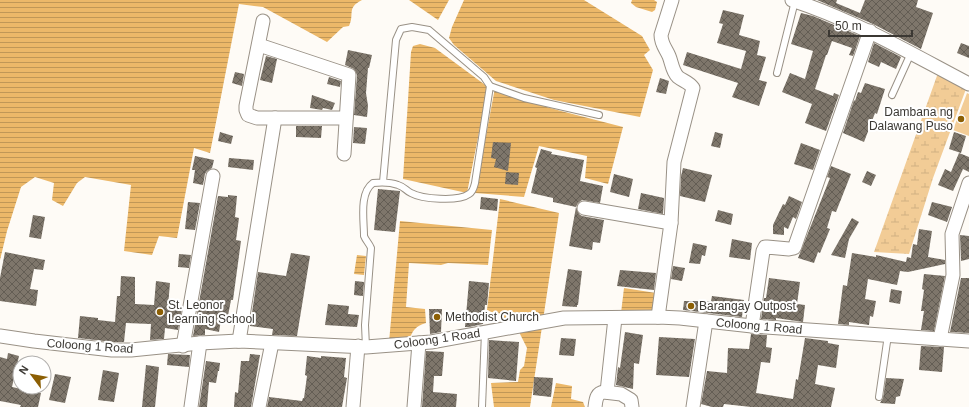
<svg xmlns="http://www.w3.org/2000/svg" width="969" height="407" viewBox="0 0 969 407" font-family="Helvetica,sans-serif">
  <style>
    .grass { fill: #f2cc96 }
    .wetland { fill: url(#wetland-marsh) }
    .water { fill: url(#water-rules) }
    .building { fill: url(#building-cross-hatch) }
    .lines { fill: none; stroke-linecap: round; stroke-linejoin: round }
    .service-casing { stroke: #999186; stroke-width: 8 }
    .minor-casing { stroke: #999186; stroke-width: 15 }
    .service { stroke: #fff; stroke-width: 6 }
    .minor { stroke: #fff; stroke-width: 13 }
    .poi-dot { fill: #8c5f04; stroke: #fff; stroke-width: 1.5 }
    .labels { text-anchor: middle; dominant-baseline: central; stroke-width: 4; stroke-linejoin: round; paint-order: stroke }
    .poi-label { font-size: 12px; fill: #3b3833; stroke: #fff; text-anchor: start }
    .street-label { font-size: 12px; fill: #3b3833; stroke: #fff }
  </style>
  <defs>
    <pattern id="wetland-marsh" width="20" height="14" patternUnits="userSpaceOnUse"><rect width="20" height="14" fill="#f2cc96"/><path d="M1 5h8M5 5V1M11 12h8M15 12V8" fill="none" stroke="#d0b082"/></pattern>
    <pattern id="water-rules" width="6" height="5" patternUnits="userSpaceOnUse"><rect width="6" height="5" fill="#ecb869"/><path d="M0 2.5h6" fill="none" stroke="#c09757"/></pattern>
    <pattern id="building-cross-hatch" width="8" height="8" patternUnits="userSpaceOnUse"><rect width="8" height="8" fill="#7e766b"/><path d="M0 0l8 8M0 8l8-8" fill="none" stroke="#635d54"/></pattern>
  </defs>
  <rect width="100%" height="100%" fill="#fefbf6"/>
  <polygon class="grass" points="967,93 969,94 969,136 953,130"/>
  <polygon class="wetland" points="938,73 966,89 933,178 909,254 874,252"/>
  <g class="water">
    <path d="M0,0H362C346,8 355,14 349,26L343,27L327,42L263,7L239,4L210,153L194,148L177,238L159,236L152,255L124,251L131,185L85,177L77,183L63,206L52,200L54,183L35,177L21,187L7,231L0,260Z"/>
    <polygon points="409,0 449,0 438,20"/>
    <polygon points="464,0 584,0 642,36 650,50 644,55 653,70 640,117 554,100 496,81 454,45 449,38 452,27"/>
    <polygon points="632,0 654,0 657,2 655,10 652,12 636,7 631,3"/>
    <polygon points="420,44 435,48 488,87 467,193 403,179 411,52 413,46"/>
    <polygon points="495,88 522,100 561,111 623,127 608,184 585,178 587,156 539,146 524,197 475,193"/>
    <polygon points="500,199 559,213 530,407 494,407 491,383 518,382 520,370 524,366 527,348 514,322 487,310"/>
    <path d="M400,221L492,230L488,265L448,263L441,265L409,263L406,307L425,309L426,323C415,326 412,331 409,341L389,342Z"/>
    <polygon points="357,255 366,256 364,275 354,274"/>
    <polygon points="624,288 656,293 657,314 621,313"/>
    <polygon points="556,383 572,386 571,399 583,402 585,407 551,407"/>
  </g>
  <g class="building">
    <polygon points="817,0 837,0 836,3 860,13 865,0 918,0 916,7 933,13 921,49 873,24"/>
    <polygon points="723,10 744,15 739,35 760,41 757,55 766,57 759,80 767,82 759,106 732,97 738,83 683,65 687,52 741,69 746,51 717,43 723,24 719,23"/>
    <polygon points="801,13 813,16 860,36 853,56 849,55 852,48 832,41 827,55 826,55 815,89 833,96 834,93 839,95 826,131 805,123 812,104 782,92 790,73 805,79 813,51 791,44"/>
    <polygon points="874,43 901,57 896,69 881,62 879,67 868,62"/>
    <polygon points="961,43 969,46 969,58 957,53"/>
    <polygon points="348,50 372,55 369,68 368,68 366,93 368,106 367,117 354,115 357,75 354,69 345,65"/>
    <polygon points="266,56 277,59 272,83 260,80"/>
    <polygon points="235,72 244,74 242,86 232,83"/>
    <polygon points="329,77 341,81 340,87 327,84"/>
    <polygon points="660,78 669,81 666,94 656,92"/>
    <polygon points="865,83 885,89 877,114 875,113 864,142 843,133 854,100 855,101 858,92 861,93"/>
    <polygon points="312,95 335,103 332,110 323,108 322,110 310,108"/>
    <polygon points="296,126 322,126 321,138 296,137"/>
    <polygon points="354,127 367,128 365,144 353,143"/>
    <polygon points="220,132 233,136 231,144 218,141"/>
    <polygon points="715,132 723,134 720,148 711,146"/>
    <polygon points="954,132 966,136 961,153 949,149"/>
    <polygon points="493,142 511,143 508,171 494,167 496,159 491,158"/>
    <polygon points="801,143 820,150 813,170 794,164"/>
    <polygon points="541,149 552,152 551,154 584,160 580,181 603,186 600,203 582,200 578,203 576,207 579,214 582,216 604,220 600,243 593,242 592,250 569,246 576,207 553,202 553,198 531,193 537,168 535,167"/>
    <polygon points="959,153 969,157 969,172 963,169 953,191 938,185 945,169 951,172"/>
    <polygon points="195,156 214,160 212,168 207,171 205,174 203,185 193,183 195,170 192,170"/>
    <polygon points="229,158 254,160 253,170 228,167"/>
    <polygon points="831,166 851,174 836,212 832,211 827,228 830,229 820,253 818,252 814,263 798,258 830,178 827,177"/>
    <polygon points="683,168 712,175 705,202 680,196 681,176"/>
    <polygon points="867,171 876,175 871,186 862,182"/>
    <polygon points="506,172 519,173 518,185 505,184"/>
    <polygon points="614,174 633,179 629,197 610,192"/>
    <polygon points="378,189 400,191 395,232 374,230"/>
    <polygon points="641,193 664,198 663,214 638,209"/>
    <polygon points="228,195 237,196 235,217 239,218 236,240 241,241 233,300 231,300 227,321 221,320 219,332 205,329 205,335 193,336 218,196 228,197"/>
    <polygon points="789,196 802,202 796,219 793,217 788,229 784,227 784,235 773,234 773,225 783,204 785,205"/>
    <polygon points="481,197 498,199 497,211 480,209"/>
    <polygon points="188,202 200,203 195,230 185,229"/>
    <polygon points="932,202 952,207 947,222 928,215"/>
    <polygon points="718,210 733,214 731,225 715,221"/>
    <polygon points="33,215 45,217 41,239 29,237"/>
    <polygon points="852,218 859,222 849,239 845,258 831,255"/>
    <polygon points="919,229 932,231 928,257 945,260 945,264 908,272 900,271 897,285 868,279 865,299 876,301 873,317 870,316 869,325 849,322 849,325 838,324 843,285 847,286 852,253 876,257 876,255 906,262 907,257 911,258 913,244 917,245"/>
    <polygon points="960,235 969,236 969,259 961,261"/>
    <polygon points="732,239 752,243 750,260 729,257"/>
    <polygon points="693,243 707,246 705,256 702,255 700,264 689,263"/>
    <polygon points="5,252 45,260 43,270 34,269 30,289 38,290 36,306 0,301 0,278"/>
    <polygon points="291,253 310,256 297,336 272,335 273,329 250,326 258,272 286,276"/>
    <polygon points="179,254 191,255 189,268 178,267"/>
    <polygon points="673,266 685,268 682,281 671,279"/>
    <polygon points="568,269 582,271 578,305 577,305 577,307 562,306"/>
    <polygon points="620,270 656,273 654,290 617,286"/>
    <polygon points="924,274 945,276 934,331 921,330 924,311 921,311 924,290 922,289"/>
    <polygon points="121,276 135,277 135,304 154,305 156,281 170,283 168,306 182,308 178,330 165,328 164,339 150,340 151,324 126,323 124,342 112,342 78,338 80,316 98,318 98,320 115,322 117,296 120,296"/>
    <polygon points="769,278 800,282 797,304 805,305 803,322 776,318 776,320 761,319 764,298 766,298"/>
    <polygon points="961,278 969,278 969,333 950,332"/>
    <polygon points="355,281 364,282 363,296 354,295"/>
    <polygon points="469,281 489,283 487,305 485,305 483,324 469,327 465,327"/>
    <polygon points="891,289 902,291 900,304 889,302"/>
    <polygon points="712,296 744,300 742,317 683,310 684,301 711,301"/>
    <polygon points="328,304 349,306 348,314 359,315 357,327 325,325"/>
    <polygon points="429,309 442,309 441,332 430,334"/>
    <polygon points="625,332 643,335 639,364 634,363 633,389 616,385 618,367 620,368"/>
    <polygon points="751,334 767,335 766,347 772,348 770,363 761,362 756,393 793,399 796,379 798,380 805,338 828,341 828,343 839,345 836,368 818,365 815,384 835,388 831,407 751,407 724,404 723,407 712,407 701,404 707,371 727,373 728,348 749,349"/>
    <polygon points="659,337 695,339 689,377 656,375"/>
    <polygon points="561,338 576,339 574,356 559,355"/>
    <polygon points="489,340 519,342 516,381 488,378"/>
    <polygon points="921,346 944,347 942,372 919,370"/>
    <polygon points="426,351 444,352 442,376 434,376 433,392 457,394 456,407 422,407"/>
    <polygon points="8,353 19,356 12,387 41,393 38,407 20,407 21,405 0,401 0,357 7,359"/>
    <polygon points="168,354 190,355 189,367 167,365"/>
    <polygon points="250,354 260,355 251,407 234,407 235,392 238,393 241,361 249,361"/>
    <polygon points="307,356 321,358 321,356 346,358 344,377 347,378 342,407 267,407 269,397 302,401 303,398 304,398 307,376 305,375"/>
    <polygon points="206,361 220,363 219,371 218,371 216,383 209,382 207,407 199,407"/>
    <polygon points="146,365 159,367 155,407 142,407"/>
    <polygon points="103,370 119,373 114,402 98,400"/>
    <polygon points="55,374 71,377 65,403 49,400"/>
    <polygon points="534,377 553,378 551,397 533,395"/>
    <polygon points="886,378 904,379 900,396 896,397 895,404 880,403 883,398"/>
  </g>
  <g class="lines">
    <defs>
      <g id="service">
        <polyline points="777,73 795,1"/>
        <polyline points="490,86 524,98 599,115"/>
        <polyline points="892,95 911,53"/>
        <path d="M366,347L365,325L371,248C369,243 366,241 364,236C364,220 359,193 373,183C382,182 390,182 398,185C405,187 406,191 411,193C422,199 458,202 469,194C473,192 474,187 475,183L490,86L484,77L429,30L412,27L401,29L396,40L383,182"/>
        <polyline points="879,397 888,335"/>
        <polyline points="482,407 485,332"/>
      </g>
      <g id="minor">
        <path d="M792,0C856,21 910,53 969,84"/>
        <polyline points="263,21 246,106 246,110 248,115 257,118 346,118"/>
        <polyline points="259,45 349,75 344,154"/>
        <polyline points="584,208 671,223"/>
        <path d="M658,317L671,223L674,162L693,88C689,82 683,81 678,77C672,71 672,63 669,56C666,49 661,44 661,35L672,0"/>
        <polyline points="752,326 763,251 765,247 767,247 789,249 794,248 795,246 870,31"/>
        <polyline points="0,336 34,341 112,350 131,350 200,343 239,341 366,347 431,342 564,318 658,317 680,318 752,326 969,341"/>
        <polyline points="940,339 953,275 952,234 969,183"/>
        <polyline points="239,341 275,118"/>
        <polyline points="183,346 213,176"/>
        <polyline points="607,392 615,318"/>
        <polyline points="191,407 200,343"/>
        <polyline points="259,407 272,343"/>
        <polyline points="353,407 358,346"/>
        <polyline points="414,407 419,343"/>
        <path d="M595,407C596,400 596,393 604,392L621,394L631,400L632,407"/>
        <polyline points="693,407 706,321"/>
      </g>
    </defs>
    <use href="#service" class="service-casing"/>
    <use href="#minor" class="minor-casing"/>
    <use href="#service" class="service"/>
    <use href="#minor" class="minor"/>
  </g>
  <g class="poi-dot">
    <circle cx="961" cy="119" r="4"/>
    <circle cx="691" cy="306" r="4"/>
    <circle cx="160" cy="312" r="4"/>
    <circle cx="437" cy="317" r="4"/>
  </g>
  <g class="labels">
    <g class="poi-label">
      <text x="953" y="112" text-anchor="end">Dambana ng<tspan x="953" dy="14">Dalawang Puso</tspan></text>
      <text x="168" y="305">St. Leonor<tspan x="168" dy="14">Learning School</tspan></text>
      <text x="699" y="306">Barangay Outpost</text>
      <text x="445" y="317">Methodist Church</text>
    </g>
    <g class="street-label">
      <text transform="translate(759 326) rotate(5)">Coloong 1 Road</text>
      <text transform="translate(437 339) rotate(-8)">Coloong 1 Road</text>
      <text transform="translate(90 346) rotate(4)">Coloong 1 Road</text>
    </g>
  </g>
  <g transform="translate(32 375) rotate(302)"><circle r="19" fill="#ffffff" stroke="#b1afad"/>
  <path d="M0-3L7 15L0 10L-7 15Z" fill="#8c5f04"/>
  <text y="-6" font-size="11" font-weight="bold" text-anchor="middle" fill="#3b3833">N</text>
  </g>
  <path d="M829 30v6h83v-6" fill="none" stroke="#3b3833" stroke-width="2"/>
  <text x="835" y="30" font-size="12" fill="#3b3833" stroke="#ffffff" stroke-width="3" paint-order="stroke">50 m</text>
</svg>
